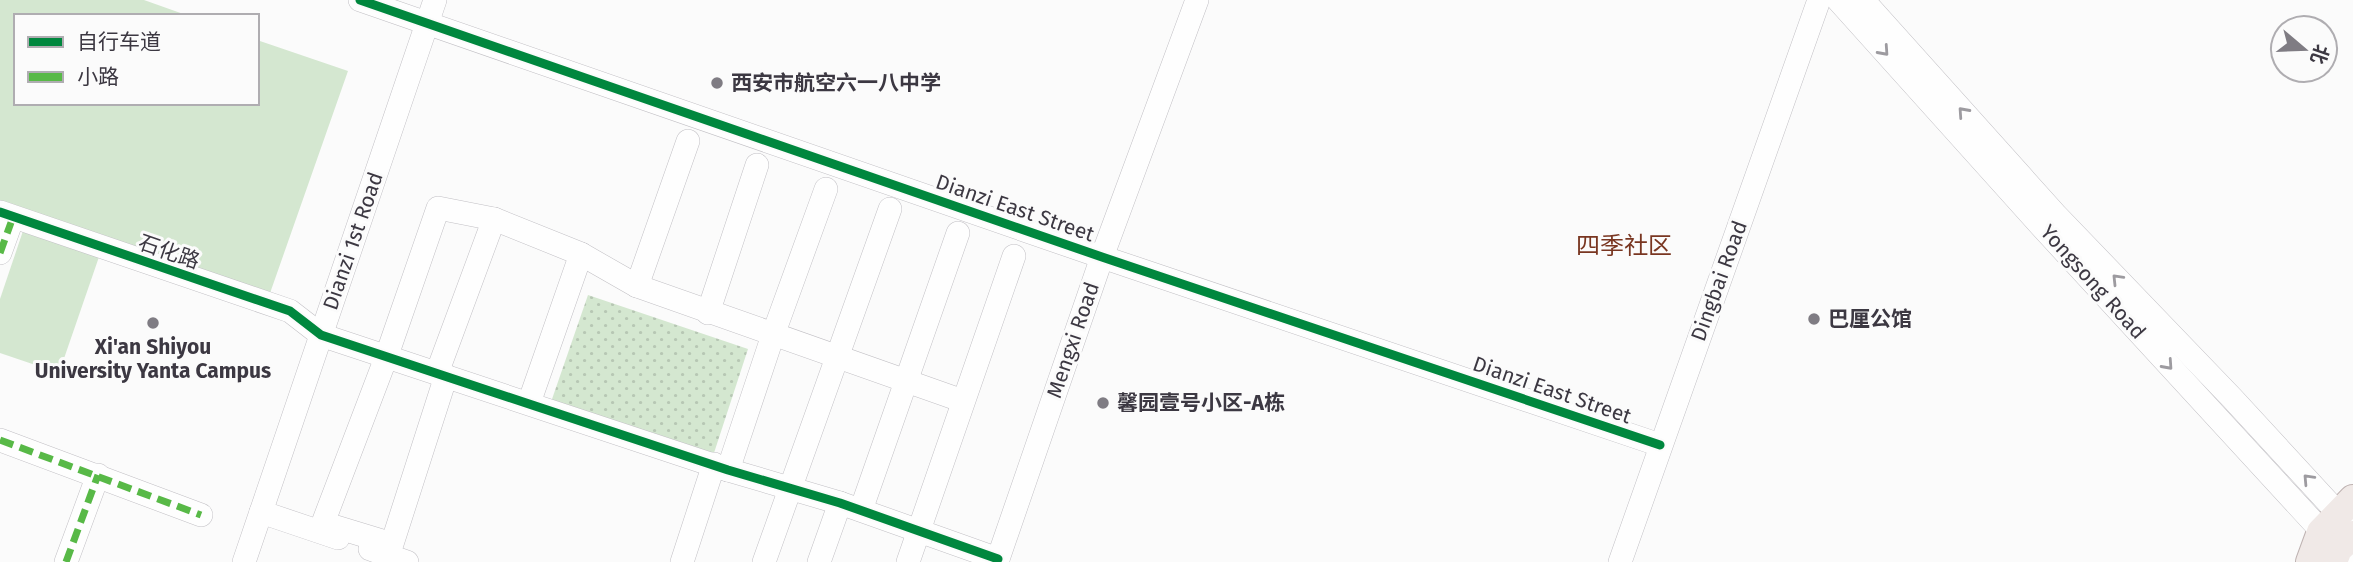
<svg xmlns="http://www.w3.org/2000/svg" width="2353" height="562" viewBox="0 0 2353 562" font-family="'Fira Sans','Noto Sans SC',sans-serif">
  <style>
    .garden { fill: url(#garden-dots) }
    .pitch { fill: #d4e7d0 }
    .lines { fill: none; stroke-linecap: round; stroke-linejoin: round }
    .minor-casing { stroke: #c2c0c5; stroke-width: 24 }
    .major-casing { stroke: #beb2b1; stroke-width: 30 }
    .minor { stroke: #fefefe; stroke-width: 23 }
    .major { stroke: #f0e9e7; stroke-width: 28 }
    .quiet { stroke: #58b947; stroke-width: 7; stroke-dasharray: 14 7; stroke-linecap: butt }
    .cycleway-casing { stroke: #fbfbfb; stroke-width: 13 }
    .cycleway { stroke: #00873e; stroke-width: 9 }
    .oneway { stroke: #9d9ba0 }
    .poi-dot { fill: #7f7c83; stroke: #fbfbfb; stroke-width: 2.5 }
    .labels { text-anchor: middle; dominant-baseline: central; stroke-width: 6; stroke-linejoin: round; paint-order: stroke }
    .poi-label { font-size: 21px; font-weight: bold; fill: #3c3842; stroke: #fbfbfb; text-anchor: start }
    .street-label { font-size: 21px; fill: #3c3842; stroke: #fbfbfb }
    .quarter-label { font-size: 24px; fill: #793621; stroke: #fbfbfb }
  </style>
  <defs>
    <pattern id="garden-dots" width="8" height="8" patternUnits="userSpaceOnUse" patternTransform="scale(1.75)"><rect width="8" height="8" fill="#d4e7d0"/><path d="M2 2h.1M6 6h.1" fill="none" stroke="#b7c7b4" stroke-width="1.8" stroke-linecap="round"/></pattern>
  </defs>
  <rect width="100%" height="100%" fill="#fbfbfb"/>
  <polygon class="garden" points="588,295 748,349 713,456 551,402"/>
  <g class="pitch">
    <polygon points="0,0 144,0 189,16 16,16 16,103 257,103 257,40 348,71 269,296 0,202"/>
    <polygon points="24,228 100,254 59,373 0,353 0,299"/>
  </g>
  <g class="lines">
    <defs>
      <g id="minor">
        <polyline points="360,0 1102,257 1660,445"/>
        <polyline points="1838,0 2042,227 2350,562"/>
        <polyline points="1863,0 2055,214 2232,398 2349,525"/>
        <polyline points="0,212 290,311 321,335 728,470 840,503 998,559"/>
        <polyline points="0,253 13,217"/>
        <polyline points="581,254 637,286 963,401"/>
        <polyline points="637,286 688,141"/>
        <polyline points="708,313 757,165"/>
        <polyline points="437,373 494,219"/>
        <polyline points="446,376 392,544 323,523 387,355 438,208 494,219 581,254 529,403"/>
        <polyline points="0,440 201,515"/>
        <polyline points="728,470 773,335 826,189"/>
        <polyline points="861,510 958,233"/>
        <polyline points="261,512 338,538"/>
        <polyline points="370,549 407,562"/>
        <polyline points="66,562 98,475"/>
        <polyline points="244,562 435,0"/>
        <polyline points="682,562 714,464"/>
        <polyline points="764,562 890,209"/>
        <polyline points="819,562 840,503"/>
        <polyline points="908,562 1014,256"/>
        <polyline points="997,562 1102,257 1197,0"/>
        <polyline points="1620,562 1819,0"/>
      </g>
      <g id="major">
        <polyline points="2310,562 2321,532 2353,499"/>
        <polyline points="2333,562 2338,549 2353,535"/>
      </g>
    </defs>
    <use href="#minor" class="minor-casing"/>
    <use href="#major" class="major-casing"/>
    <use href="#minor" class="minor"/>
    <use href="#major" class="major"/>
    <g class="quiet">
      <polyline points="0,253 13,217"/>
      <polyline points="0,440 201,515"/>
      <polyline points="66,562 98,475"/>
    </g>
    <defs>
      <g id="cycleway">
        <polyline points="360,0 1102,257 1660,445"/>
        <polyline points="0,212 290,311 321,335 728,470 840,503 998,559"/>
      </g>
    </defs>
    <use href="#cycleway" class="cycleway-casing"/>
    <use href="#cycleway" class="cycleway"/>
  </g>
  <defs><path id="oneway-chevron" d="M-2-3.5L2.5 0L-2 3.5" fill="none" stroke-width="1.6" stroke-linecap="round" stroke-linejoin="round" transform="scale(1.75)"/></defs>
  <g class="oneway">
    <use href="#oneway-chevron" transform="translate(1884 51) rotate(48)"/>
    <use href="#oneway-chevron" transform="translate(1963 112) rotate(-132)"/>
    <use href="#oneway-chevron" transform="translate(2117 279) rotate(-134)"/>
    <use href="#oneway-chevron" transform="translate(2168 365) rotate(48)"/>
    <use href="#oneway-chevron" transform="translate(2308 479) rotate(-133)"/>
  </g>
  <g class="poi-dot">
    <circle cx="717" cy="83" r="7"/>
    <circle cx="1814" cy="319" r="7"/>
    <circle cx="153" cy="323" r="7"/>
    <circle cx="1103" cy="403" r="7"/>
  </g>
  <g class="labels">
    <g class="poi-label">
      <text x="731" y="83">西安市航空六一八中学</text>
      <text x="1828" y="319">巴厘公馆</text>
      <text x="153" y="347" text-anchor="middle">Xi'an Shiyou<tspan x="153" dy="24">University Yanta Campus</tspan></text>
      <text x="1117" y="403">馨园壹号小区-A栋</text>
    </g>
    <g class="street-label">
      <text transform="translate(1015 208) rotate(19)">Dianzi East Street</text>
      <text transform="translate(353 241) rotate(-71)">Dianzi 1st Road</text>
      <text transform="translate(169 252) rotate(19)">石化路</text>
      <text transform="translate(1719 281) rotate(-70)">Dingbai Road</text>
      <text transform="translate(2093 282) rotate(48)">Yongsong Road</text>
      <text transform="translate(1073 340) rotate(-71)">Mengxi Road</text>
      <text transform="translate(1552 390) rotate(19)">Dianzi East Street</text>
    </g>
    <g class="quarter-label">
      <text x="1624" y="246">四季社区</text>
    </g>
  </g>
  <rect x="14" y="14" width="245" height="91" fill="#fbfbfb" stroke="#afadb1" stroke-width="2"/>
  <rect x="28" y="37" width="35" height="10" fill="#00873e" stroke="#afadb1" stroke-width="2"/>
  <text x="77" y="49" font-size="21" fill="#3c3842">自行车道</text>
  <rect x="28" y="72" width="35" height="10" fill="#58b947" stroke="#afadb1" stroke-width="2"/>
  <text x="77" y="84" font-size="21" fill="#3c3842">小路</text>
  <g transform="translate(2304 49) rotate(109)"><circle r="33" fill="#fbfbfb" stroke="#afadb1" stroke-width="2"/>
  <path d="M0-5L12 26L0 18L-12 26Z" fill="#7f7c83"/>
  <text y="-10" font-size="19" font-weight="bold" text-anchor="middle" fill="#3c3842">北</text>
  </g>
</svg>
